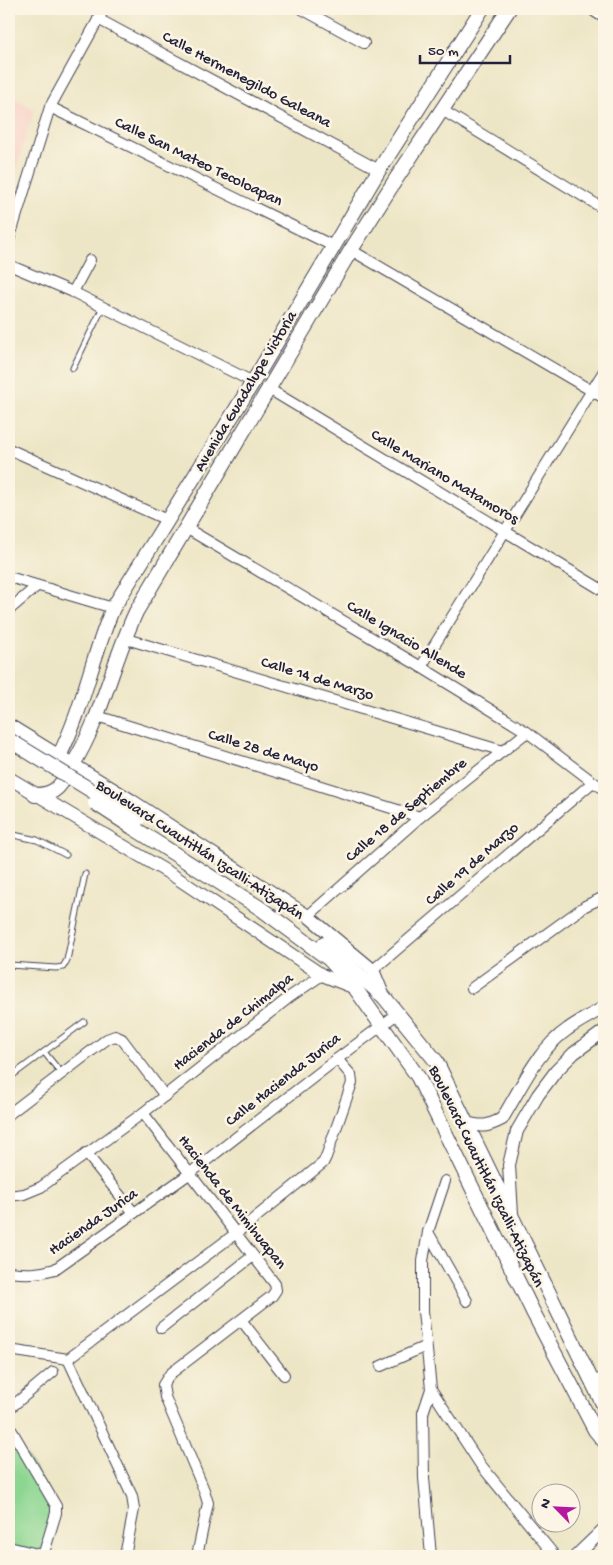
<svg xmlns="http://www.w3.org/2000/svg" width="613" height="1565" viewBox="0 0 613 1565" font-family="'Gochi Hand',sans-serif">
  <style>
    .built { fill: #f7d1c6 }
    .green { fill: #8cd691; stroke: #577c66 }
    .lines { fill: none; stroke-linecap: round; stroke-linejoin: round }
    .service-casing { stroke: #403f50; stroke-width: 7 }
    .minor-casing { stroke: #403f50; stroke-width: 12 }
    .tertiary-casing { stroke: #403f50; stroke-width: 14 }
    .secondary-casing { stroke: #403f50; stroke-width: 16 }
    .primary-casing { stroke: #403f50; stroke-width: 18 }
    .service { stroke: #fff; stroke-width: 5 }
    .minor { stroke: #fff; stroke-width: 10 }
    .tertiary { stroke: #fff; stroke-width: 12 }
    .secondary { stroke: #fff; stroke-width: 14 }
    .primary { stroke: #fff; stroke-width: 16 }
    .secondary-bridge-casing { stroke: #403f50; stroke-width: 16; stroke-linecap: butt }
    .secondary-bridge { stroke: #fff; stroke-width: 14 }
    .labels { text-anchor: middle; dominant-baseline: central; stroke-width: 5; stroke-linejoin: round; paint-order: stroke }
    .street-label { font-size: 16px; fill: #22223b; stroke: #fcf5e5 }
  </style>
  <rect width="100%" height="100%" fill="#fcf5e5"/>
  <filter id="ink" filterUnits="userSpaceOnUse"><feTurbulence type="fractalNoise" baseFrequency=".02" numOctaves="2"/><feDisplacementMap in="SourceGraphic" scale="10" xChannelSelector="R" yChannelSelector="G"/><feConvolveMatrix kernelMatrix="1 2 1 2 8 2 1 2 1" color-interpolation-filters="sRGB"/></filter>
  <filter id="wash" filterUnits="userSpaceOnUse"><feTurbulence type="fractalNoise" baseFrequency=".0096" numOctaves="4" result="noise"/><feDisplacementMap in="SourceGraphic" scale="20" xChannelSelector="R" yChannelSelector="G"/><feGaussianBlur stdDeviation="1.12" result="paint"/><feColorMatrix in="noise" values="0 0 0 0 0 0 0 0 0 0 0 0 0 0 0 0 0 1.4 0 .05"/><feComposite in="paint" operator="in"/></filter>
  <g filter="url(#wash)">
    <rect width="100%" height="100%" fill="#ede6c6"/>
    <polygon class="built" points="9,95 34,109 9,193"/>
    <polygon class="green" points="9,1428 54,1501 43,1556 9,1547"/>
  </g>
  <g filter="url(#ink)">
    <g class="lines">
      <defs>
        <g id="service">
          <polyline points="73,368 103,307"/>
          <polyline points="9,834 37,840 66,855"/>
          <polyline points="9,965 56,968 63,967 67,960 85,874"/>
          <polyline points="44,1052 62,1074"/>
          <polyline points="9,1078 84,1022"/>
        </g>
        <g id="minor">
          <polyline points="302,9 364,43"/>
          <polyline points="98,19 379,170"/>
          <polyline points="50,107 333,246"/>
          <polyline points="442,110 604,209"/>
          <polyline points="9,240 50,107 104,9"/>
          <polyline points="351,250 604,398"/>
          <polyline points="9,265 73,292 253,382"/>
          <polyline points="73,292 90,260"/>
          <polyline points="269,389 604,591"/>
          <polyline points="9,449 167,520"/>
          <polyline points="186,528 421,667 527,732 593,782 604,789"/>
          <polyline points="9,577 113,608"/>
          <polyline points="9,610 37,586"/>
          <polyline points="123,638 503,751"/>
          <polyline points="421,667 604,371"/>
          <polyline points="97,716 420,817"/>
          <polyline points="308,916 420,817 527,732"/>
          <polyline points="373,970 593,782"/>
          <polyline points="472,988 585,906 604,897"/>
          <polyline points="143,1113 275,1284 276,1290 272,1296 170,1374 163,1385 165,1397 204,1490 208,1503 197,1556"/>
          <polyline points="9,1114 107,1039 115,1036 122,1039 165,1096"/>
          <polyline points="86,1153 134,1213"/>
          <polyline points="445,1181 428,1232 423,1261 423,1311 431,1389 480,1464 555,1556"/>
          <polyline points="9,1196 24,1194 41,1187 143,1113 291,996 322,975"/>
          <polyline points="428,1232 467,1301"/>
          <path d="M9,1272C26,1274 39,1274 55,1269L189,1174L337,1059L397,1014"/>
          <polyline points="242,1321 284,1375"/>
          <polyline points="161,1328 253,1256"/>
          <polyline points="9,1350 68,1359 235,1234 323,1163 326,1157 352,1083 351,1075 337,1059"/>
          <polyline points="68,1359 132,1496 134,1509 125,1556"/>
          <polyline points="381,1366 426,1346"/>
          <polyline points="590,1380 604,1379"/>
          <polyline points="9,1409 53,1372"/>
          <polyline points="9,1428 12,1431 56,1506 56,1513 43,1556"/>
          <polyline points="9,1547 46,1556"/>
          <polyline points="431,1556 424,1478 423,1413 431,1389"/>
        </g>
        <g id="tertiary">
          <polyline points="9,725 131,800 308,916 373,970 384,997"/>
          <polyline points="9,778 174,876 322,975 355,988"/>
          <path d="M466,1123C482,1127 487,1127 502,1119C521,1088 537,1050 568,1029C579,1021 592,1015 604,1007"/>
          <polyline points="512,1214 509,1165 517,1131 538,1095 556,1071 574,1053 604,1031"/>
          <polyline points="576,1556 604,1529"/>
        </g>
        <g id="secondary">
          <path d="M59,756C83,710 92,656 113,608L253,382L379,170L482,9"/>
          <path d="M35,795C43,795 51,794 57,788C63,783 67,773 72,766C102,718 112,663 136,612L351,250L396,179L509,9"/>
          <polyline points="132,827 260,908 329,959 355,988 418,1077 533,1312 595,1430 604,1441"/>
          <polyline points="324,944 384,997 436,1061 604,1406"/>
        </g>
        <polyline id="primary" points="596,9 604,14"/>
      </defs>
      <use href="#service" class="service-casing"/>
      <use href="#minor" class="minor-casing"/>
      <use href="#tertiary" class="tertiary-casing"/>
      <use href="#secondary" class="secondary-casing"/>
      <use href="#primary" class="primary-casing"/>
      <use href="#service" class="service"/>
      <use href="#minor" class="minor"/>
      <use href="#tertiary" class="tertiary"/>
      <use href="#secondary" class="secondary"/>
      <use href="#primary" class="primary"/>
      <defs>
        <g id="secondary-bridge">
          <polyline points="9,740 138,819"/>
          <polyline points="95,803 132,827"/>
        </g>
      </defs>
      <use href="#secondary-bridge" class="secondary-bridge-casing"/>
      <use href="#secondary-bridge" class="secondary-bridge"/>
    </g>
  </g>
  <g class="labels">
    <g class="street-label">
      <text transform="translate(246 81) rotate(28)">Calle Hermenegildo Galeana</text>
      <text transform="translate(198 163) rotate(26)">Calle San Mateo Tecoloapan</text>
      <text transform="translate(247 392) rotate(-59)">Avenida Guadalupe Victoria</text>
      <text transform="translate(444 478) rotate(31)">Calle Mariano Matamoros</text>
      <text transform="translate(406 641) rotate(31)">Calle Ignacio Allende</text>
      <text transform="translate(317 680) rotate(17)">Calle 14 de Marzo</text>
      <text transform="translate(263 752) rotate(17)">Calle 28 de Mayo</text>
      <text transform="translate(407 811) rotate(-40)">Calle 18 de Septiembre</text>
      <text transform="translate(199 851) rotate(33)">Boulevard Cuautitlán Izcalli-Atizapán</text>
      <text transform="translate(473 865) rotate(-41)">Calle 19 de Marzo</text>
      <text transform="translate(234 1023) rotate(-38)">Hacienda de Chimalpa</text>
      <text transform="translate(284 1081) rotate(-38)">Calle Hacienda Jurica</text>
      <text transform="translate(485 1177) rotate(64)">Boulevard Cuautitlán Izcalli-Atizapán</text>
      <text transform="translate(231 1203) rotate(52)">Hacienda de Mimihuapan</text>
      <text transform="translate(94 1223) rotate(-35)">Hacienda Jurica</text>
    </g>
  </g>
  <rect width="613" height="1565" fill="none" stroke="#fcf5e5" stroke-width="30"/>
  <g transform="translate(556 1508) rotate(294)"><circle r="24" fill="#fcf5e5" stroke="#a5a1a1"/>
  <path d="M0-4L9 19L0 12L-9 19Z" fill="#b5179e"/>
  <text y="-8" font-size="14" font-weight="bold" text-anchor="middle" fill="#22223b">N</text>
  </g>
  <path d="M420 55v8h90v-8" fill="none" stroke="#22223b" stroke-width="2.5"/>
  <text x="428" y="55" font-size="15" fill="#22223b" stroke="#fcf5e5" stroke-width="4" paint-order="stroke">50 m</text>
</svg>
